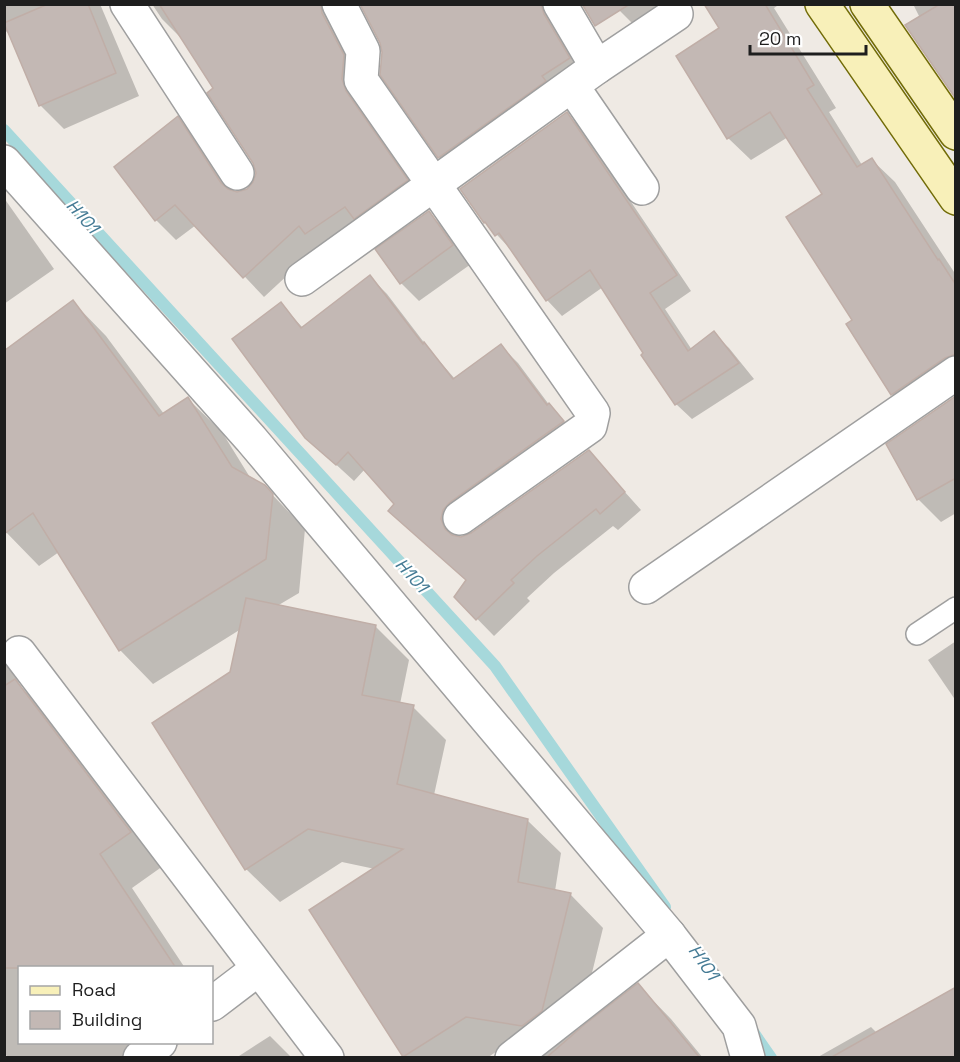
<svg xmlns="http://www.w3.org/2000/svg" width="960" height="1062" viewBox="0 0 960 1062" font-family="'Space Grotesk',sans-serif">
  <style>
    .shadow { fill: #0003 }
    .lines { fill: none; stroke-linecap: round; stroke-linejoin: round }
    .stream { stroke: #a6d8db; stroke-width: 12 }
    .building { fill: #c3b8b4; stroke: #c0aea7; stroke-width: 1.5 }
    .lane-casing { stroke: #9f9f9f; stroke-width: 24 }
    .street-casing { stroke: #9f9f9f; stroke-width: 36 }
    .secondary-casing { stroke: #726c08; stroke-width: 36 }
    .lane { stroke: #fff; stroke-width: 21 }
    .street { stroke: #fff; stroke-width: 33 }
    .secondary { stroke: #f8f0b9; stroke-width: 33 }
    .labels { text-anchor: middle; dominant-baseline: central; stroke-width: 4.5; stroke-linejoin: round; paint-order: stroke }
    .water-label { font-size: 18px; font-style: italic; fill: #447a94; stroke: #fff }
  </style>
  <rect width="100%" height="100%" fill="#efeae4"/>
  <g class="shadow">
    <polygon points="4,4 100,4 139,96 64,129 41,106 10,34 4,30"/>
    <polygon points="152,4 569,4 589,78 460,177 439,157 382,74 383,52 381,43 362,5 350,7 427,201 326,254 319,246 264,297 196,225 176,240 156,220 177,118 198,138 233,192 237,193 248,190 255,183 257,173 254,162 215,89 183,40 162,19"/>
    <polygon points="616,4 688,4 642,33 620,11"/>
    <polygon points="706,4 780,4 774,8 836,108 829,112 862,165 872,160 895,182 956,275 956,389 915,417 892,394 854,321 824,194 788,137 751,160 728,138 721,29"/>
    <polygon points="913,4 956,4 920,18"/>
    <polygon points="567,114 582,129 691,291 665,309 692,350 713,333 729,348 754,379 692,419 676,404 603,287 562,316 547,300 512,251 485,222 462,189"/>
    <polygon points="4,198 54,269 4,304"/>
    <polygon points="429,213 447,231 471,264 419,301 401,283"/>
    <polygon points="370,277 387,294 429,349 455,379 501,346 518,363 553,410 580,439 460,527 458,538 472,535 589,452 641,510 618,530 613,526 554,573 527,598 530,601 494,636 456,597 467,581 390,511 395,504 365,469 354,481 306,437 281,304 303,328"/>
    <polygon points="73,302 106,336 164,414 188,399 222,432 251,479 264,486 305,529 299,593 277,606 376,627 409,660 400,704 413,707 446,740 434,795 527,820 561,853 555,891 570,894 603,928 577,1034 638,985 671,1019 703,1058 547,1058 500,1049 487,1058 405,1058 375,869 342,862 280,902 246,869 232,673 241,629 153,684 120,650 59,552 39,566 4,530 4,348 10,349"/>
    <polygon points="956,398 956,513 941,522 918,499"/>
    <polygon points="956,641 956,701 928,660"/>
    <polygon points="4,660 22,688 48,714 163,866 132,888 185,968 20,968 20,1042 182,1042 160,1058 8,1058 4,1052"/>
    <polygon points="871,1027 877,1033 956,1058 818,1057"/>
    <polygon points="270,1036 292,1058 236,1058"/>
  </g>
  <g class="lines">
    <g class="stream">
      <polyline points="4,130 495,666 665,907"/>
      <polyline points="751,1029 771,1058"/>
    </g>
  </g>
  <g class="building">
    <polygon points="48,4 88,4 116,73 39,106 4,23"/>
    <polygon points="159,4 321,4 322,13 344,55 342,79 346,91 408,180 354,219 345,207 305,234 299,226 243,278 175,205 155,221 114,167 178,116 221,183 228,189 237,192 247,189 253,182 256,173 253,163 207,93 213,88"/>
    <polygon points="360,4 541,4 544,14 570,58 542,76 546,81 438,158 380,75 382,52 380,43"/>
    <polygon points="582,4 630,4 595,26"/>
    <polygon points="704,4 765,4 814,85 807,89 857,167 872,158 938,260 939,259 956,285 956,354 945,358 891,395 846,324 852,320 786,217 822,194 770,112 727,139 676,56 719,28"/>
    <polygon points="940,4 956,4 956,99 905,25"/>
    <polygon points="567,112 677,275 650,293 688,351 714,331 739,363 675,405 641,355 643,353 590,270 546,301 499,233 495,236 485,222 484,223 460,189"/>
    <polygon points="429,211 453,245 400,284 375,249"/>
    <polygon points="370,275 423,344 424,342 453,379 501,344 547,405 549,403 564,421 449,503 443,510 441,519 445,529 452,535 461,537 471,533 589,450 625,492 600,514 596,509 537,556 511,580 514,583 476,620 454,597 466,580 388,511 394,504 348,452 336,465 305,438 232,339 281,302 301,328"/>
    <polygon points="73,300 159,416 188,397 232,467 265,485 273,494 266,559 119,651 33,513 4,534 4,351"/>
    <polygon points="956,396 956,478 917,500 886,444"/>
    <polygon points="246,598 376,625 362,695 414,705 397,784 528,819 518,882 571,893 542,1011 522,1026 466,1017 403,1057 309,910 403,849 308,829 245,870 152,723 230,672"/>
    <polygon points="15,679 131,832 100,854 176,968 4,968 4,686"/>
    <polygon points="638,983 700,1058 546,1058 585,1024"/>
    <polygon points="956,987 956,1058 830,1058"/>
  </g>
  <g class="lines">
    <defs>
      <polyline id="lane" points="917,634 956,608"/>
      <g id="street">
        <polyline points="127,4 237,173"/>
        <polyline points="339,4 363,51 361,80 593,413 590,426 460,518"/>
        <polyline points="560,4 597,67"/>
        <polyline points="572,86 642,188"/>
        <polyline points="4,162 251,439 669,935 512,1058"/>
        <polyline points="302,279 597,67 676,14"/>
        <polyline points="646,587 956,373"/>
        <polyline points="19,653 327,1058"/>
        <polyline points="669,935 739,1026 748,1058"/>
        <polyline points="212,1004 258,969"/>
        <polyline points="140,1058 160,1042"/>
      </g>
      <g id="secondary">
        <polyline points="822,4 956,198"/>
        <polyline points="867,4 956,133"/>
      </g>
    </defs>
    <use href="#lane" class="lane-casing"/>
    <use href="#street" class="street-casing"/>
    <use href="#secondary" class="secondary-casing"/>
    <use href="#lane" class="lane"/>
    <use href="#street" class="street"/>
    <use href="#secondary" class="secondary"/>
  </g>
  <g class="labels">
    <g class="water-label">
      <text transform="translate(83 216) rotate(48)">H101</text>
      <text transform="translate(412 575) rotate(48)">H101</text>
      <text transform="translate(704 962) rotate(55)">H101</text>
    </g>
  </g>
  <rect width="960" height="1062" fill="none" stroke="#1e1e1e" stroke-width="12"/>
  <rect x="18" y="966" width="195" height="78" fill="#ffffff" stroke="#a5a5a5" stroke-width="1.5"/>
  <rect x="30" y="986" width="30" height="9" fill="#f8f0b9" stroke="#a5a5a5" stroke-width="1.5"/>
  <text x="72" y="996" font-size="18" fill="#1e1e1e">Road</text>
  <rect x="30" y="1011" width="30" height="18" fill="#c3b8b4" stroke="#a5a5a5" stroke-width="1.5"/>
  <text x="72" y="1026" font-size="18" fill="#1e1e1e">Building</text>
  <path d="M750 45v9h116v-9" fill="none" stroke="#1e1e1e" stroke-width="3"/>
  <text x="759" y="45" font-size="18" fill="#1e1e1e" stroke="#ffffff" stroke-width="4.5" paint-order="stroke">20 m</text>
</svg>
